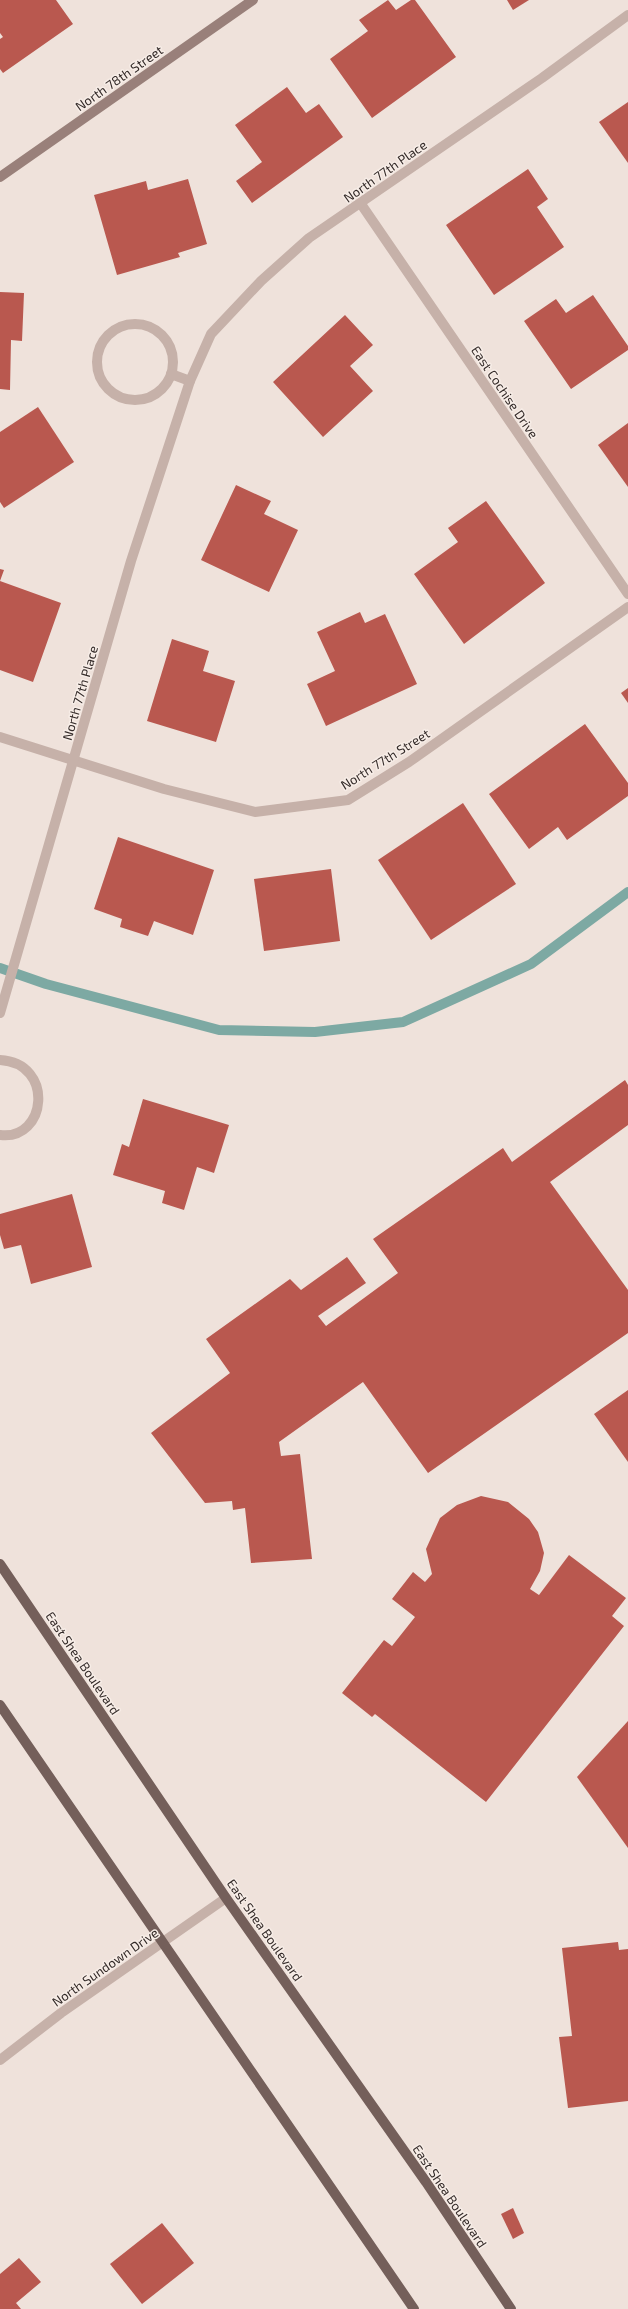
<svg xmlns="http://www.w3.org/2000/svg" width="628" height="2309" viewBox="0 0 628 2309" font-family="'Exo 2',sans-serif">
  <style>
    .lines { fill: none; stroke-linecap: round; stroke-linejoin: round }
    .stream { stroke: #7da9a3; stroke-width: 10 }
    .building { fill: #b9584f }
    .street { stroke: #c6b1a9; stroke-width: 10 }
    .secondary { stroke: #99807a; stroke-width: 10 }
    .primary { stroke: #745f5a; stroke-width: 10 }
    .labels { text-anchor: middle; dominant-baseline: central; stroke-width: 3; stroke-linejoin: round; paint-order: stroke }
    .street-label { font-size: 13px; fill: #332a28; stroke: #f7ede7 }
  </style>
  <rect width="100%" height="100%" fill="#efe2db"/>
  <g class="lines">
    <polyline class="stream" points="0,968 46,984 219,1030 315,1032 403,1022 531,964 628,892"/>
  </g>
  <g class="building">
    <polygon points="0,0 56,0 73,24 3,73 0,69 0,39 3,37 0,33"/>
    <polygon points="388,0 396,10 411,0 415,0 456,57 372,118 330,59 368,31 359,20"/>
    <polygon points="507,0 529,0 513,10"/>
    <polygon points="287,87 306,113 319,104 343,137 252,203 236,181 262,162 235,125"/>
    <polygon points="628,102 628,163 599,122"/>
    <polygon points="528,169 548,199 537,207 564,247 494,295 446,225"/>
    <polygon points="188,179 207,244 178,253 180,257 117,275 94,195 146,181 148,190"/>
    <polygon points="0,292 24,293 22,341 11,340 10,390 0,389"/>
    <polygon points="593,295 628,346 628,350 571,389 524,321 556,299 566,313"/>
    <polygon points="345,315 373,345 350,366 373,391 323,437 273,382"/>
    <polygon points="38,407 74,462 4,508 0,502 0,432"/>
    <polygon points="628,423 628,487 598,445"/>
    <polygon points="236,485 271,501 264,514 298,530 269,592 201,560"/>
    <polygon points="486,501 545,583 464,644 414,574 458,542 448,528"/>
    <polygon points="0,569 4,570 0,581 61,603 33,682 0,670"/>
    <polygon points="360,612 365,623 385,614 417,684 326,726 307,684 335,671 317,632"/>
    <polygon points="172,639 209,651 203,671 235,681 216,742 147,721"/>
    <polygon points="628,688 628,703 621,693"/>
    <polygon points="585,724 628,783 628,796 567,840 558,827 529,849 489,794"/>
    <polygon points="463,803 516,884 431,940 378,860"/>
    <polygon points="118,837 214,870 193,935 154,921 148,936 120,927 122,919 94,909"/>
    <polygon points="331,869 340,941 264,951 254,879"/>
    <polygon points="625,1080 628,1085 628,1125 550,1182 628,1290 628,1333 428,1473 363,1382 279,1442 281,1456 300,1454 312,1559 251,1563 245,1508 233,1510 232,1501 205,1503 151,1433 230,1373 206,1339 290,1279 301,1290 347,1257 366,1283 318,1316 326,1326 398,1273 373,1239 503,1148 512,1162"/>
    <polygon points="143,1099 229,1125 214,1173 197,1167 184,1210 162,1203 165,1191 113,1175 122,1144 129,1147"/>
    <polygon points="72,1194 92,1267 31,1284 21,1245 4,1249 0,1235 0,1214"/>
    <polygon points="628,1390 628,1462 594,1414"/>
    <polygon points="481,1496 508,1502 529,1519 538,1532 544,1553 540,1571 530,1589 539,1595 569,1555 626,1598 612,1616 624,1626 486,1802 375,1714 372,1717 342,1693 384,1640 392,1646 415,1617 392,1599 413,1572 425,1582 432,1574 426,1549 440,1518 457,1505"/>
    <polygon points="628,1721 628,1848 577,1777"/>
    <polygon points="618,1942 619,1950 628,1949 628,2101 568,2108 559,2037 572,2036 562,1948"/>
    <polygon points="513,2208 524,2233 513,2239 501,2214"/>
    <polygon points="162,2223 194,2263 142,2304 110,2264"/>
    <polygon points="19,2258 41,2282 16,2303 21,2309 0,2309 0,2274"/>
  </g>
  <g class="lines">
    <g class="street">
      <polyline points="361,204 628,594"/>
      <circle cx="135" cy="362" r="38"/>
      <polyline points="171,374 190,381"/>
      <polyline points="0,737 164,789 255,812 348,800 409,762 628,607"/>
      <polyline points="0,1013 131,561 190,381 211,334 261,281 309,238 542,78 628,15"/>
      <path d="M0,1060C55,1063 47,1141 0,1135"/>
      <polyline points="0,2060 61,2013 226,1898"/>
    </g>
    <polyline class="secondary" points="0,177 253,0"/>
    <g class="primary">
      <polyline points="0,1564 226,1898 426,2182 511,2309"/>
      <polyline points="0,1705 414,2309"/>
    </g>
  </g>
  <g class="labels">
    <g class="street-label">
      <text transform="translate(119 78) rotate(-35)">North 78th Street</text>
      <text transform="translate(385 171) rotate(-35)">North 77th Place</text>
      <text transform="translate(505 392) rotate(56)">East Cochise Drive</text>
      <text transform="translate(80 693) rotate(-74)">North 77th Place</text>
      <text transform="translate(385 759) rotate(-32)">North 77th Street</text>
      <text transform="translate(83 1663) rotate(56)">East Shea Boulevard</text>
      <text transform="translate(265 1930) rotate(55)">East Shea Boulevard</text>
      <text transform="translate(105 1967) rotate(-35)">North Sundown Drive</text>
      <text transform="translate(450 2196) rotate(56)">East Shea Boulevard</text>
    </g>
  </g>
</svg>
